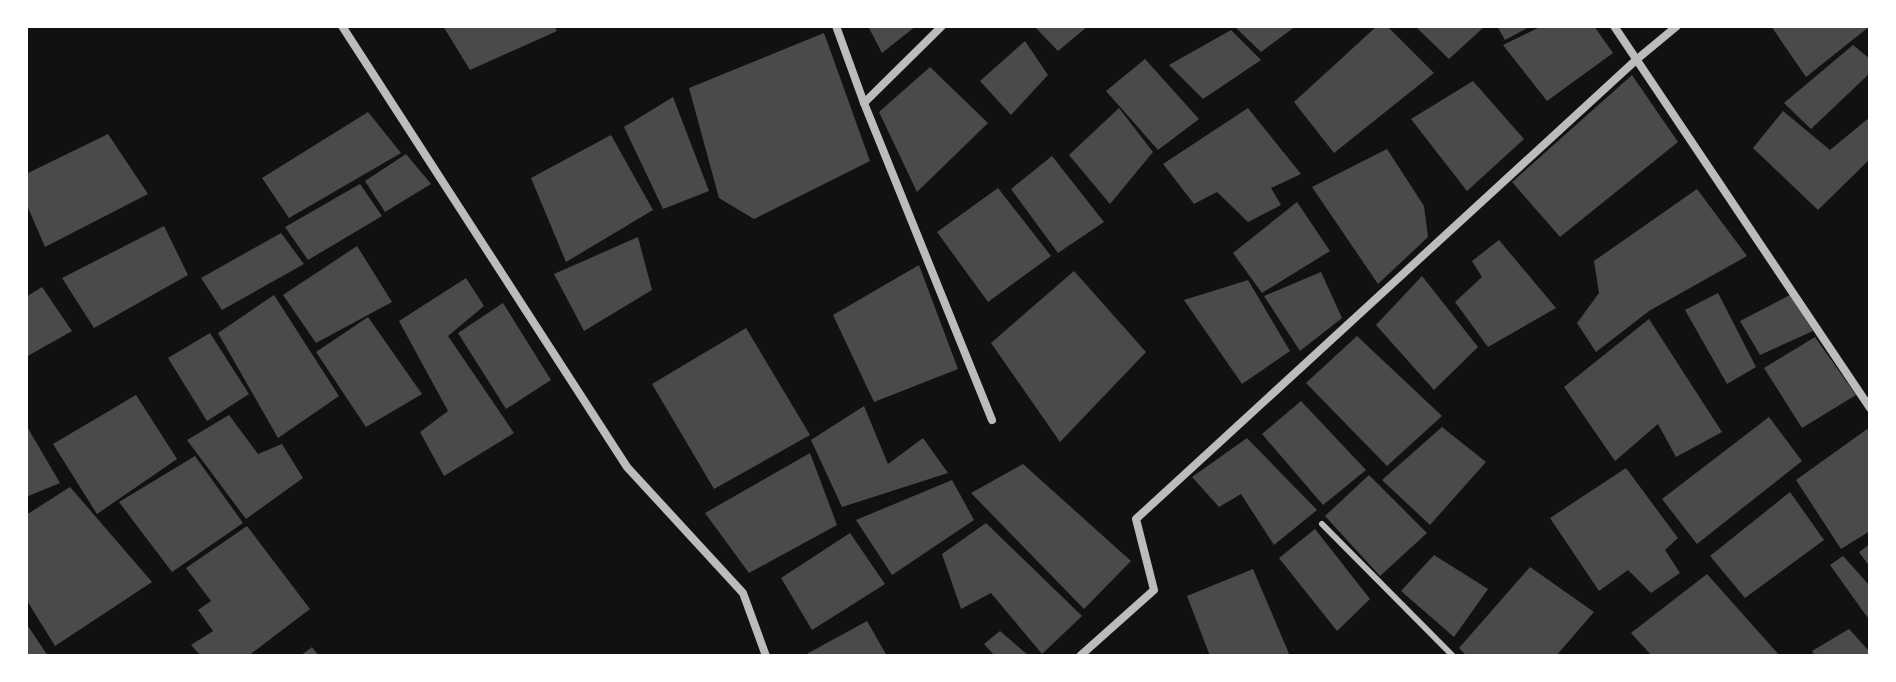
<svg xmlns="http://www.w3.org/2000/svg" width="1896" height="682" viewBox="0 0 1896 682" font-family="'IBM Plex Sans',sans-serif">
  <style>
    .building { fill: #4a4a4a }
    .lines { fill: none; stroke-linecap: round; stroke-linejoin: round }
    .service { stroke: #bcbcbc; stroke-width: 6 }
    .minor { stroke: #bcbcbc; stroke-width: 8 }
  </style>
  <rect width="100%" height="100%" fill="#111"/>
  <g class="building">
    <polygon points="443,26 554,26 557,31 470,70"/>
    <polygon points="868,26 916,26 882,53"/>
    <polygon points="1034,26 1088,26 1058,51"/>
    <polygon points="1234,26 1296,26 1261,52"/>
    <polygon points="1377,26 1387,26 1434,73 1334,153 1294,102"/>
    <polygon points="1415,26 1485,26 1449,59"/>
    <polygon points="1497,26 1531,26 1505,40"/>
    <polygon points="1542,26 1594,26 1613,53 1547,101 1503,45"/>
    <polygon points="1771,26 1870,26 1806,77"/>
    <polygon points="1231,30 1261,60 1203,99 1169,65"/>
    <polygon points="824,33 870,161 754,219 719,198 689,88"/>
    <polygon points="1025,41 1048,75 1011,115 980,81"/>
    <polygon points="1853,45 1870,59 1870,73 1811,129 1784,103"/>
    <polygon points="1145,59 1199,119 1158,150 1106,91"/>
    <polygon points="930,67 988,123 917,192 879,112"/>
    <polygon points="1632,75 1678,142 1560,237 1512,182"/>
    <polygon points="1473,81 1524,139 1467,191 1411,119"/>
    <polygon points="673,97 709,191 663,209 624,127"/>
    <polygon points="1119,108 1153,152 1110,204 1069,155"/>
    <polygon points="1248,108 1301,174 1271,188 1281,205 1248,222 1217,192 1194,204 1163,164"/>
    <polygon points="1783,111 1830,150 1870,117 1870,159 1818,210 1753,148"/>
    <polygon points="368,112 401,153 289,218 262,178"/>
    <polygon points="108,134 148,194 45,247 26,203 26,174"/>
    <polygon points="611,135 653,210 566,262 531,178"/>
    <polygon points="1387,149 1424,206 1428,237 1378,284 1312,187"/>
    <polygon points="406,154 431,184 385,212 365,181"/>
    <polygon points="1052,156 1104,222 1058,253 1011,189"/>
    <polygon points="360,184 382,216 308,260 285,227"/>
    <polygon points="998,188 1051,256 988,302 937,232"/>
    <polygon points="1697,189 1747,256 1649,311 1596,352 1577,323 1599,293 1594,261"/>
    <polygon points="1297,202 1330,251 1262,293 1233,253"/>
    <polygon points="164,226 188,275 94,328 62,278"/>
    <polygon points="281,233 304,264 222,310 201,278"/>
    <polygon points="638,237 652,290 584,331 554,274"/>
    <polygon points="1499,240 1556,308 1488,347 1455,302 1482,277 1472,261"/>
    <polygon points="357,246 392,302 316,343 283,295"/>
    <polygon points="919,265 958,369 874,402 833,315"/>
    <polygon points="1074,271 1146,352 1060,442 991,343"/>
    <polygon points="1321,272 1342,318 1300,351 1264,296"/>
    <polygon points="1422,276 1478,347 1434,390 1376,325"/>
    <polygon points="466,278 484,306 448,336 514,433 444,476 420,432 448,411 399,321"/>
    <polygon points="1248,280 1290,351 1242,384 1184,300"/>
    <polygon points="42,287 72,331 26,357 26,297"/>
    <polygon points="1718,293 1756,367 1727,384 1685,310"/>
    <polygon points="274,295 339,396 278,438 218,333"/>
    <polygon points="1790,295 1813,331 1760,355 1740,321"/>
    <polygon points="503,303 551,380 506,409 458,333"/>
    <polygon points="368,317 422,394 366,427 316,352"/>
    <polygon points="1649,319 1722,432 1676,457 1658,424 1615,461 1564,387"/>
    <polygon points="746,328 810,435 714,489 652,384"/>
    <polygon points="210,333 249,394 207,421 168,358"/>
    <polygon points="1357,336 1442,416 1387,466 1306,383"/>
    <polygon points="1815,337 1856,395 1802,428 1764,368"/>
    <polygon points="136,395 177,459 97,514 53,444"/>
    <polygon points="1301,401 1366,470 1323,505 1262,434"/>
    <polygon points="864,406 888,464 923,438 948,473 842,507 811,440"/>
    <polygon points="229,415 258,454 282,444 303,478 246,519 187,440"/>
    <polygon points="1769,417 1802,461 1697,544 1662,499"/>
    <polygon points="26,425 60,483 26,497"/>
    <polygon points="1442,427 1486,462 1430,525 1382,480"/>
    <polygon points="1870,427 1870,531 1841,549 1796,480"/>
    <polygon points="1247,438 1317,510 1274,545 1241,494 1219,507 1192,477"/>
    <polygon points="810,453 837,525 749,573 705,513"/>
    <polygon points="195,456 243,523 172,572 119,502"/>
    <polygon points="1023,464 1131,561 1084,609 971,493"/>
    <polygon points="1626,468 1678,538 1665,550 1680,573 1651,593 1628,570 1599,591 1550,518"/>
    <polygon points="1369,475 1427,533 1380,576 1325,516"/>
    <polygon points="952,480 974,520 892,575 856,520"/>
    <polygon points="70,487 152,582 55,646 26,599 26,515"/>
    <polygon points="1790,492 1824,540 1745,598 1710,556"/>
    <polygon points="986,523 1082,616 1042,654 991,593 961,609 942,554"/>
    <polygon points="247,526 310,609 248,656 201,656 191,645 213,631 198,610 211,601 186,568"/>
    <polygon points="1315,529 1370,599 1337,631 1279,558"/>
    <polygon points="850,533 885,584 812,630 781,578"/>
    <polygon points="1870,544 1870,567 1859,552"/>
    <polygon points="1434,555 1488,589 1454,637 1401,591"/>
    <polygon points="1843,556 1870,586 1870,621 1830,565"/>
    <polygon points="1530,567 1594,612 1556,656 1467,656 1459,648"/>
    <polygon points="1253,569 1290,656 1210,656 1187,596"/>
    <polygon points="1707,574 1780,656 1652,656 1631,633"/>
    <polygon points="867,621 887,656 803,656"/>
    <polygon points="26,623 48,656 26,656"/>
    <polygon points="1849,629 1870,652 1870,656 1815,656 1812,651"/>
    <polygon points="1000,631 1029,656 995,656 984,644"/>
    <polygon points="312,647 319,656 300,656"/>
  </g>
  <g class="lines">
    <polyline class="service" points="1322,524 1453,656"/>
    <g class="minor">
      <polyline points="342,26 627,467 743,593 766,656"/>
      <polyline points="836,26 864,103 992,420"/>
      <polyline points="1614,26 1870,408"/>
      <polyline points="864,103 942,26"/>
      <polyline points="1080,656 1154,590 1136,519 1636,60 1677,26"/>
    </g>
  </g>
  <rect width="1896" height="682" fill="none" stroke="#ffffff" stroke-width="56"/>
</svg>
